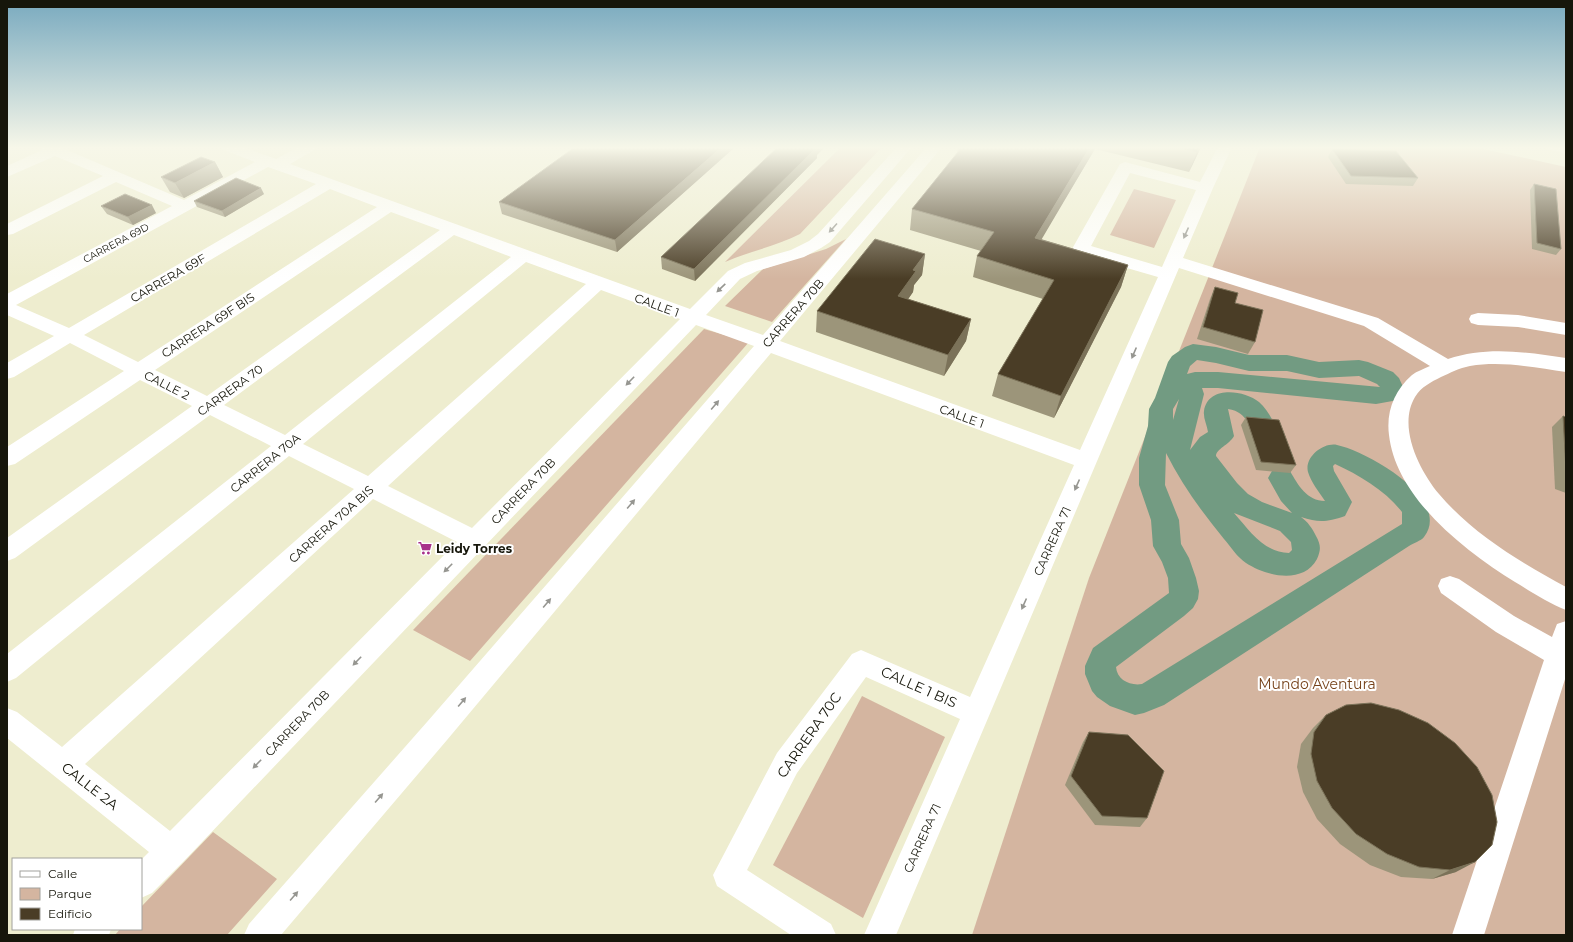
<svg xmlns="http://www.w3.org/2000/svg" width="1573" height="942" viewBox="0 0 1573 942" font-family="Montserrat,sans-serif">
  <style>
    .green { fill: #d4b5a0 }
    .lines { fill: none; stroke-linecap: round; stroke-linejoin: round }
    .canal { fill: #729b82; fill-rule: evenodd }
    .minor { fill: #fff; fill-rule: evenodd }
    .wall { fill: #9c957a }
    .shaded-wall { fill: #7b7259 }
    .building { fill: #4a3d26; stroke: #7b7259 }
    .oneway { fill: #969691 }
    .labels { text-anchor: middle; dominant-baseline: central; stroke-width: 4; stroke-linejoin: round; paint-order: stroke }
    .far-street-label { font-size: 10px; fill: #16160b; stroke: #fff }
    .street-label { font-size: 12px; fill: #16160b; stroke: #fff }
    .poi-label { font-size: 12px; font-weight: bold; fill: #16160b; stroke: #fff; text-anchor: start }
    .near-park-label { font-size: 14px; fill: #76421a; stroke: #fff }
    .near-street-label { font-size: 14px; fill: #16160b; stroke: #fff }
  </style>
  <rect width="100%" height="100%" fill="#eeedcf"/>
  <g class="green">
    <path d="M841,147H882L800,234C777,246 750,251 725,262Z"/>
    <polygon points="1260,147 1474,147 1566,167 1566,935 972,935 1089,578"/>
    <polygon points="1134,189 1176,200 1154,248 1110,235"/>
    <polygon points="846,239 772,322 725,306 763,269 826,249"/>
    <polygon points="704,329 749,342 470,661 413,630"/>
    <polygon points="862,696 945,737 863,918 773,865"/>
    <polygon points="213,832 277,879 227,935 115,935 120,929 141,929 141,907"/>
  </g>
  <g class="lines">
    <path class="canal" d="M1193,344L1216,347L1249,355H1287L1319,362L1359,360L1368,362L1393,372L1399,378L1404,389L1398,400L1376,404L1218,388H1202L1204,394L1190,450L1200,437L1208,432C1207,425 1203,418 1204,411C1208,385 1244,390 1259,402C1266,408 1271,417 1275,425L1272,431C1245,439 1253,412 1228,409L1234,436C1229,445 1216,449 1216,456L1237,483L1248,494L1262,502L1292,513L1281,501L1268,478L1272,471L1281,468L1290,471C1298,485 1307,501 1325,501C1319,492 1311,482 1308,472C1304,457 1324,442 1337,445C1366,451 1453,499 1424,537C1421,541 1413,543 1409,546L1164,705L1144,713L1135,715L1110,706L1097,697L1092,691L1085,674V666L1093,648L1169,593L1168,578L1162,562L1153,546L1151,520L1139,485V458L1148,426L1149,409L1155,398L1168,362L1172,356L1185,347ZM1197,360L1216,363L1249,371H1287L1319,378L1359,376L1377,384L1380,387L1218,372H1195L1187,374L1190,366ZM1179,399L1173,420V409ZM1166,453C1182,485 1202,512 1224,539C1231,547 1237,557 1246,563C1266,576 1303,585 1317,559C1321,550 1321,545 1316,536C1312,528 1308,522 1301,517C1319,523 1327,522 1345,516L1352,502L1334,471L1333,466L1335,464C1359,475 1386,491 1402,512V524L1142,684C1130,686 1117,680 1116,667L1184,616L1193,608L1198,599L1199,591L1196,578L1189,558L1181,544L1179,520L1165,485ZM1234,513L1280,531L1291,542L1292,550L1289,553C1263,552 1250,531 1234,513Z"/>
    <g class="minor">
      <path d="M40,147H60L184,200L255,162L224,150L222,147H243L276,159L298,147H316L314,150L290,164L690,309L728,271L745,263L791,250L809,241L818,234L897,147H912L830,242L821,248L804,257L757,271L740,279L706,315L763,335L927,147H942L780,341L1080,450L1158,277L1075,253L1072,249L1120,164L1125,162L1200,182L1218,147H1232L1213,188L1183,258L1378,318L1448,359C1486,346 1527,352 1566,358V372C1534,367 1501,361 1470,366C1459,368 1450,373 1441,377C1431,382 1421,387 1415,397C1397,427 1420,471 1439,494C1473,534 1520,562 1566,587V610C1548,603 1532,592 1515,582C1465,551 1396,498 1389,435C1386,412 1394,391 1412,375C1417,371 1424,369 1430,366L1364,326L1179,268L896,935H864L960,719L866,677L797,773L747,870L831,924L836,935H791L717,886L713,875L777,753L852,654L861,650L970,697L1074,465L771,353L447,740L281,935H244L249,924L427,722L754,346L696,325L183,862L152,893L141,898V860L149,852L7,738V708L17,712L62,747L354,489L289,456L16,678L7,682V654L271,446L210,415L15,558L7,561V538L192,406L140,380L15,464L7,466V447L124,371L70,343L14,377L7,379V363L54,336L7,315V294L172,206L116,182L13,234L7,235V224L103,176L55,156L7,177V166L42,150ZM268,167L316,184L69,328L16,305ZM1130,173L1196,190L1162,267L1091,246ZM330,189L377,207L138,362L84,335ZM391,212L440,230L207,396L155,370ZM454,235L511,257L285,435L224,405ZM526,262L586,284L368,476L303,444ZM601,290L680,319L472,528L388,486ZM373,499L457,542L170,831L85,764Z"/>
      <polygon points="1547,147 1566,147 1566,153 1549,150"/>
      <polygon points="1478,313 1518,315 1566,323 1566,335 1518,327 1478,325 1471,323 1469,319 1471,315"/>
      <polygon points="1450,576 1459,579 1514,616 1552,637 1557,624 1566,621 1566,676 1484,935 1452,935 1544,660 1496,632 1441,593 1438,586 1441,579"/>
      <polygon points="75,929 111,929 109,935 73,935"/>
    </g>
  </g>
  <g class="wall">
    <polygon points="735,147 617,252 502,214 499,202"/>
    <polygon points="958,147 1201,147 1189,172 1095,149 1041,239 1128,265 1121,287 1054,418 992,396 998,374 1043,299 973,277 977,256 981,251 910,230 912,209 957,154"/>
    <polygon points="1332,149 1418,178 1413,186 1346,184 1328,157"/>
    <polygon points="817,155 817,158 695,281 662,269 661,257"/>
    <polygon points="215,162 223,177 184,198 170,192 161,177"/>
    <polygon points="1534,184 1561,249 1556,255 1532,249 1530,190"/>
    <polygon points="264,194 225,217 197,207 194,201"/>
    <polygon points="101,206 156,213 133,225 107,214"/>
    <polygon points="925,254 922,275 914,285 913,292 908,299 971,319 966,341 944,376 816,332 817,311"/>
    <polygon points="1215,287 1235,303 1255,342 1248,354 1197,339 1210,299"/>
    <polygon points="1563,416 1566,417 1566,493 1555,489 1552,427"/>
    <polygon points="1246,417 1296,465 1290,473 1256,470 1241,425"/>
    <polygon points="1326,715 1456,872 1432,879 1401,877 1370,865 1340,844 1317,819 1303,792 1297,767 1301,744 1313,728"/>
    <polygon points="1089,732 1147,818 1140,827 1095,825 1065,785 1083,742"/>
  </g>
  <g class="shaded-wall">
    <polygon points="722,147 735,147 617,252 615,240"/>
    <polygon points="815,147 825,147 817,155 817,158 695,281 694,269"/>
    <polygon points="1090,147 1096,147 1030,259 1035,238"/>
    <polygon points="1199,147 1201,147 1189,172"/>
    <polygon points="215,162 223,177 184,198 175,183"/>
    <polygon points="261,188 264,194 225,217 222,211"/>
    <polygon points="152,205 156,213 133,225 128,217"/>
    <polygon points="925,254 922,275 914,285 913,292 896,317 898,296 913,270"/>
    <polygon points="1128,265 1121,287 1054,418 1061,396"/>
    <polygon points="971,319 966,341 944,376 948,355"/>
    <polygon points="1475,862 1456,872 1432,879 1450,870"/>
  </g>
  <g class="building">
    <polygon points="575,147 722,147 615,240 499,202"/>
    <polygon points="778,147 817,147 694,269 661,257"/>
    <polygon points="962,147 1090,147 1035,238 1128,265 1061,396 998,374 1054,280 977,256 994,232 912,209"/>
    <polygon points="1177,147 1199,147 1197,152"/>
    <polygon points="1332,149 1396,151 1418,178 1351,176"/>
    <polygon points="201,157 215,162 175,183 161,177"/>
    <polygon points="236,178 261,188 222,211 194,201"/>
    <polygon points="1534,184 1556,189 1561,249 1537,243"/>
    <polygon points="125,194 152,205 128,217 101,206"/>
    <polygon points="875,239 925,254 913,270 916,271 898,296 971,319 948,355 817,311"/>
    <polygon points="1215,287 1238,293 1235,303 1263,310 1255,342 1203,327"/>
    <polygon points="1563,416 1566,417 1566,471"/>
    <polygon points="1246,417 1279,420 1296,465 1261,462"/>
    <polygon points="1371,703 1399,710 1428,723 1455,743 1477,767 1492,795 1497,822 1492,845 1475,862 1450,870 1419,867 1387,854 1356,834 1332,808 1317,781 1311,754 1314,732 1326,715 1346,705"/>
    <polygon points="1089,732 1128,735 1164,771 1147,818 1102,816 1071,776"/>
  </g>
  <defs><path id="oneway-solid" d="M-6-.8H1V-3.2L6.5 0L1 3.2V.8H-6Z"/></defs>
  <g class="oneway">
    <use href="#oneway-solid" transform="translate(833 228) rotate(132)"/>
    <use href="#oneway-solid" transform="translate(1186 233) rotate(114)"/>
    <use href="#oneway-solid" transform="translate(721 288) rotate(136)"/>
    <use href="#oneway-solid" transform="translate(1134 353) rotate(113)"/>
    <use href="#oneway-solid" transform="translate(630 381) rotate(134)"/>
    <use href="#oneway-solid" transform="translate(715 405) rotate(-50)"/>
    <use href="#oneway-solid" transform="translate(1077 485) rotate(114)"/>
    <use href="#oneway-solid" transform="translate(631 504) rotate(-50)"/>
    <use href="#oneway-solid" transform="translate(448 568) rotate(135)"/>
    <use href="#oneway-solid" transform="translate(547 603) rotate(-50)"/>
    <use href="#oneway-solid" transform="translate(1024 604) rotate(114)"/>
    <use href="#oneway-solid" transform="translate(357 661) rotate(134)"/>
    <use href="#oneway-solid" transform="translate(462 702) rotate(-50)"/>
    <use href="#oneway-solid" transform="translate(257 764) rotate(134)"/>
    <use href="#oneway-solid" transform="translate(379 798) rotate(-49)"/>
    <use href="#oneway-solid" transform="translate(294 896) rotate(-49)"/>
  </g>
  <linearGradient id="sky" x2="0" y2="1"><stop stop-color="#79aabf"/><stop offset="0.53" stop-color="#f7f7e9"/><stop offset="1" stop-color="#f7f7e9" stop-opacity="0"/></linearGradient>
  <rect width="1573" height="279" fill="url(#sky)"/>
  <defs>
    <symbol id="supermarket-bare" viewBox="-9 -9 18 18"><path d="M-6-5.5h2.5l.6 2H6L4.5 2H-2.5L-4.4-4H-6ZM-1.5 3.2a1.3 1.3 0 1 0 .1 0ZM3 3.2a1.3 1.3 0 1 0 .1 0Z" fill="#a8328b" stroke="#fff" stroke-width="2.5" paint-order="stroke"/></symbol>
  </defs>
  <g fill-rule="evenodd">
    <use href="#supermarket-bare" x="415" y="538" width="20" height="20"/>
  </g>
  <g class="labels">
    <g class="far-street-label">
      <text transform="translate(116 243) rotate(-28)">CARRERA 69D</text>
    </g>
    <g class="street-label">
      <text transform="translate(168 278) rotate(-30)">CARRERA 69F</text>
      <text transform="translate(657 305) rotate(20)">CALLE 1</text>
      <text transform="translate(793 313) rotate(-49)">CARRERA 70B</text>
      <text transform="translate(208 325) rotate(-33)">CARRERA 69F BIS</text>
      <text transform="translate(167 385) rotate(27)">CALLE 2</text>
      <text transform="translate(230 390) rotate(-36)">CARRERA 70</text>
      <text transform="translate(962 416) rotate(20)">CALLE 1</text>
      <text transform="translate(265 463) rotate(-39)">CARRERA 70A</text>
      <text transform="translate(523 491) rotate(-46)">CARRERA 70B</text>
      <text transform="translate(331 524) rotate(-42)">CARRERA 70A BIS</text>
      <text transform="translate(1052 541) rotate(-66)">CARRERA 71</text>
      <text transform="translate(297 723) rotate(-46)">CARRERA 70B</text>
      <text transform="translate(922 838) rotate(-66)">CARRERA 71</text>
    </g>
    <g class="poi-label">
      <text x="436" y="548">Leidy Torres</text>
    </g>
    <g class="near-park-label">
      <text x="1317" y="684">Mundo Aventura</text>
    </g>
    <g class="near-street-label">
      <text transform="translate(919 687) rotate(24)">CALLE 1 BIS</text>
      <text transform="translate(809 735) rotate(-55)">CARRERA 70C</text>
      <text transform="translate(90 786) rotate(38)">CALLE 2A</text>
    </g>
  </g>
  <rect width="1573" height="942" fill="none" stroke="#16160b" stroke-width="16"/>
  <rect x="12" y="858" width="130" height="72" fill="#ffffff" stroke="#a2a29d"/>
  <rect x="20" y="871" width="20" height="6" fill="#ffffff" stroke="#a2a29d"/>
  <text x="48" y="878" font-size="12" fill="#16160b">Calle</text>
  <rect x="20" y="888" width="20" height="12" fill="#d4b5a0" stroke="#a2a29d"/>
  <text x="48" y="898" font-size="12" fill="#16160b">Parque</text>
  <rect x="20" y="908" width="20" height="12" fill="#4a3d26" stroke="#a2a29d"/>
  <text x="48" y="918" font-size="12" fill="#16160b">Edificio</text>
</svg>
